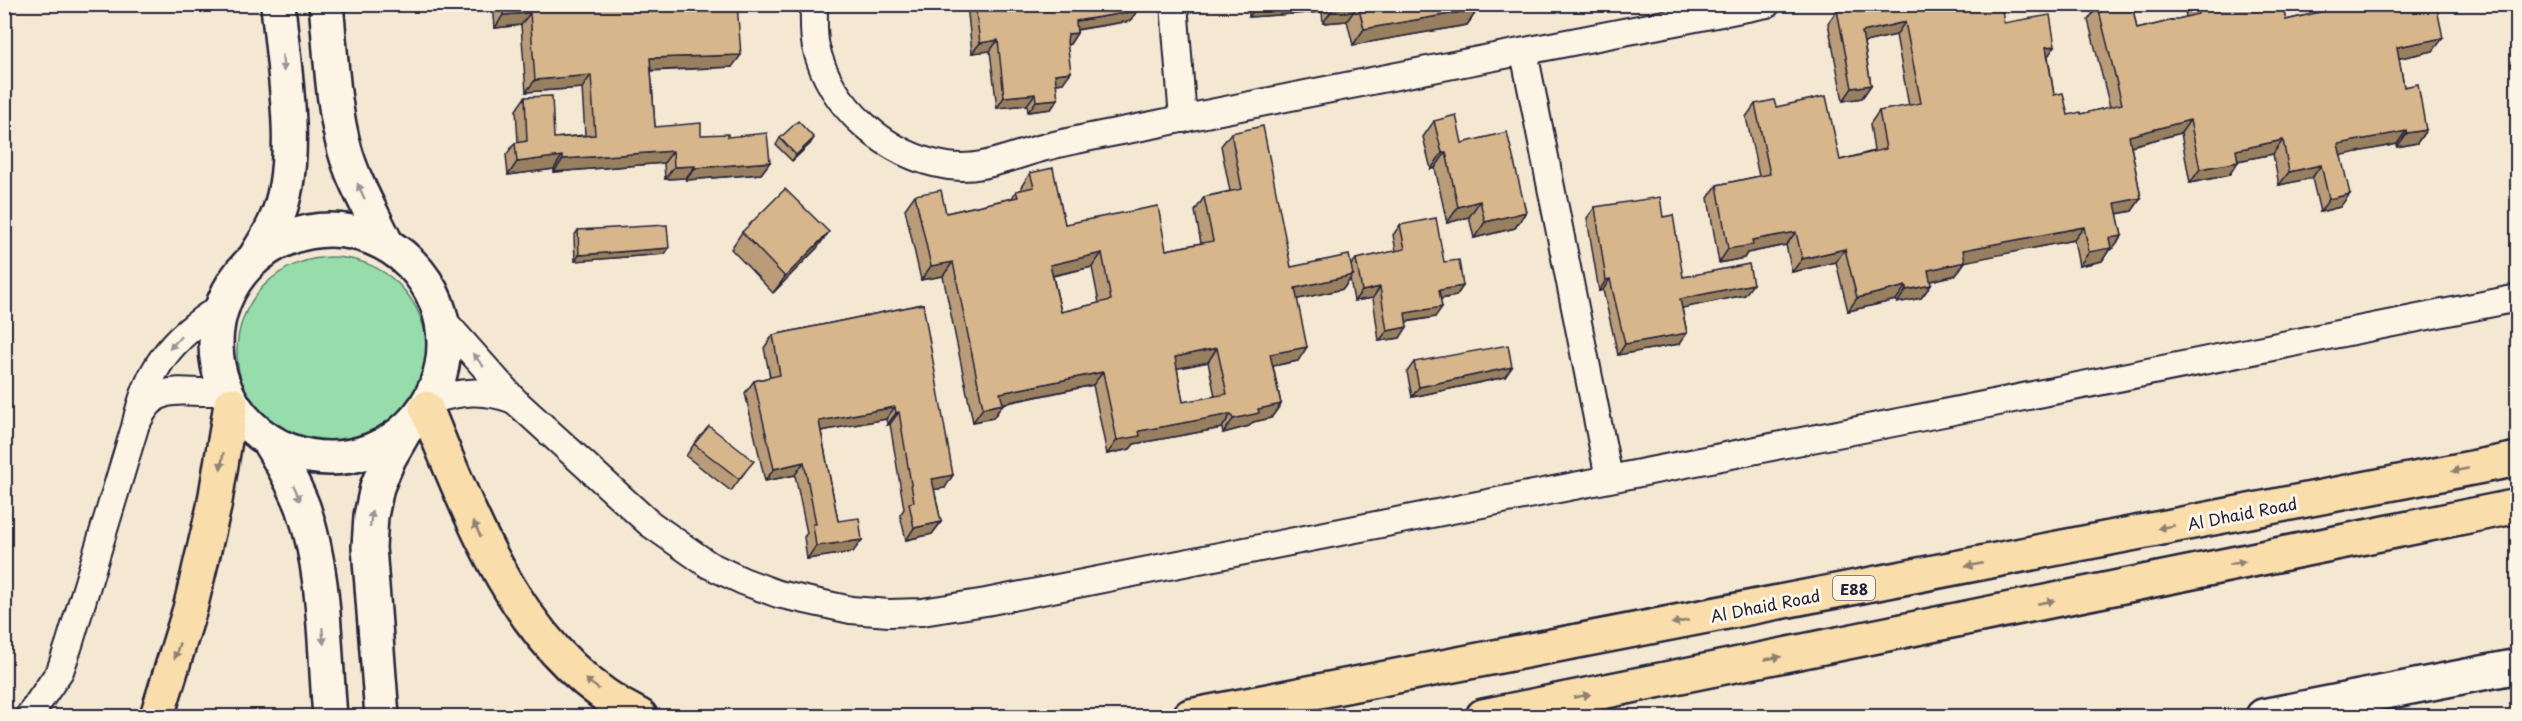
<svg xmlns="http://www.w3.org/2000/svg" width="2522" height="721" viewBox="0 0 2522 721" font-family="'Playpen Sans',sans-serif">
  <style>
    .green { fill: #96ddab; stroke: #5c8073; stroke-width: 1.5 }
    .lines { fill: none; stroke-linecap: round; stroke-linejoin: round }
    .street-casing { stroke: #22223b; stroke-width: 30 }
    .secondary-casing { stroke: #22223b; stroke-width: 38 }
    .highway-casing { stroke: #22223b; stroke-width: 38 }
    .street { stroke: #fcf5e5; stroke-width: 26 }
    .secondary { stroke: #fcf5e5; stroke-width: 33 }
    .highway { stroke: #f9deab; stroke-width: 33 }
    .wall { fill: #ba9d78; stroke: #22223b; stroke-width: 1.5; fill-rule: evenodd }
    .shaded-wall { fill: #977f61; stroke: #22223b; stroke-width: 1.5 }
    .building { fill: #d8b68b; stroke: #22223b; stroke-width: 1.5; fill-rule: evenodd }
    .oneway { fill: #9a9698 }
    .oneway2 { fill: #8e8073 }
    .labels { text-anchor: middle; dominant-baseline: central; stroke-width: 6; stroke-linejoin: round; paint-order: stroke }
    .shield { fill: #fcf5e5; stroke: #63616e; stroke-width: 1.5 }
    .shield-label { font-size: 15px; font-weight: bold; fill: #22223b }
    .street-label { font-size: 16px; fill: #22223b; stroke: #fcf5e5 }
  </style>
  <rect width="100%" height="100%" fill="#f5e8d3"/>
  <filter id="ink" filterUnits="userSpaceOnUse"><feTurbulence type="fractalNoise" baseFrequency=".0167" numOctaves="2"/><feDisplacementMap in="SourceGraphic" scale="12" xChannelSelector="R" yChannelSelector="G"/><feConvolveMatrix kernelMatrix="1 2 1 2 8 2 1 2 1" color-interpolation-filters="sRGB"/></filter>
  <g filter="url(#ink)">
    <circle class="green" cx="332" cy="352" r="95"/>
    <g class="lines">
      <defs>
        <g id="street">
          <path d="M814,4C814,18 813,34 816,47C830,107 888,157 948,166C981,171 1011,156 1042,148C1080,138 1119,132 1157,124C1360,82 1564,44 1767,4"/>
          <polyline points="1174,4 1183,119"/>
          <polyline points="1524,52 1609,478"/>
          <path d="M442,319L514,400L649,523L709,565L743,581L778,594L851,610L889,613L922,612L986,602C1496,500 2008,402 2518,298"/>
          <path d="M430,401C460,391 484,389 514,400"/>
          <path d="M139,419C160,375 193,399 224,390"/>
          <path d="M29,716L60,671L69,645L135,427C147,369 171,338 221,307"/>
        </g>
        <g id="secondary">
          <path d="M326,4C331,53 332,104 345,151C354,183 372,213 386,243"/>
          <circle cx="330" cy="344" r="114"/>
          <path d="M256,256C263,244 271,233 276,220C302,162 283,67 278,4"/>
          <path d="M269,442C282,463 294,484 303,507C326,573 324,648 330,716"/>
          <polyline points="382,716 369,547 371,516 377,487 389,458 404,432"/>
          <polyline points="2263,716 2518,666"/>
        </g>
        <g id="highway">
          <path d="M426,408C473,522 521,657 640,716"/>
          <polyline points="157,716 190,609 214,507 231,404"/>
          <polyline points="1190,716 2518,459"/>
          <polyline points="1483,716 2518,506"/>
        </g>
      </defs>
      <use href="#street" class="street-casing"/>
      <use href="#secondary" class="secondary-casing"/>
      <use href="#highway" class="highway-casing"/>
      <use href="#street" class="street"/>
      <use href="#secondary" class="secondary"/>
      <use href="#highway" class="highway"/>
    </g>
    <g class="wall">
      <polygon points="493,4 737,4 732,67 651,71 655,127 701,135 728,137 770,162 761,174 686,180 686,178 665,179 664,163 554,172 554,169 508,175 506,155 515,143 518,142 516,110 525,97 554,138 585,135 582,88 526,92 521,25 495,28"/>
      <polygon points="967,4 1136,4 1137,11 1130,21 1077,30 1077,33 1070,44 1068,44 1063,83 1056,84 1058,99 1051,109 1028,112 1027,105 997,108 990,51 972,53"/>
      <polygon points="1248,4 1478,4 1478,9 1467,25 1353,45 1347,21 1323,23 1322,12 1249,17"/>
      <polygon points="1491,4 1566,4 1492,11"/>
      <polygon points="2098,4 2132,4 2137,29 2186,17 2184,4 2246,4 2247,8 2286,20 2338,8 2337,4 2436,4 2433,51 2399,58 2404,87 2426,130 2417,143 2397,147 2397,144 2341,155 2340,207 2320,212 2312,178 2279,185 2273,154 2238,161 2229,175 2190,183 2181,133 2131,146 2141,198 2132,211 2117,214 2122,236 2112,249 2109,250 2102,261 2079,266 2074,240 1965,261 1956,275 1930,281 1931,285 1921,298 1897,303 1896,300 1848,311 1836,262 1792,272 1786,245 1747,253 1744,258 1719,263 1708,198 1717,185 1759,176 1746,117 1755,104 1776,107 1840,160 1874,151 1870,124 1879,111 1909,106 1896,35 1864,42 1871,85 1862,98 1843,101 1828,23 1837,10 2004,23 2048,56 2054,95 2068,115 2081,114 2110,107 2088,20 2098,6"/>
      <polygon points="1434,121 1462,143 1526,212 1515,228 1474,238 1469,217 1447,223 1435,168 1431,169 1423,137"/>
      <path d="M1231,133L1291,267L1351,265L1356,259L1396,251L1393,235L1400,225L1444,262L1463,286L1456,296L1441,299L1435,317L1407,322L1400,338L1379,341L1373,298L1354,301L1350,279L1343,289L1297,299L1298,361L1273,366L1281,404L1271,418L1253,422L1249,426L1223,433L1222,428L1134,444L1130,449L1107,454L1093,385L1003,404L993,418L973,422L943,276L921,280L905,209L915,195L946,213L1012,198L1016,191L1021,190V187L1030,173L1065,224L1166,250L1201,243L1195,211L1204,197L1230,191L1221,146ZM1092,267L1099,303L1061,312L1053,276ZM1208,362L1215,396L1183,402L1177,368Z"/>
      <polygon points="780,138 810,144 792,161 776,145"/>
      <polygon points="1595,207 1663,217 1683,277 1745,295 1682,308 1687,333 1679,344 1618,355 1603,290 1599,291 1587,218"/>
      <polygon points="578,230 665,254 575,261 574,236"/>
      <polygon points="742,232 817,248 773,293 731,249"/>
      <polygon points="923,304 945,488 934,489 941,522 932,534 906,540 900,515 904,509 890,424 887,425 886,419 821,431 838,521 853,552 807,559 804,537 807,533 795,475 765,481 745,393 754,381 770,377 764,348 773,335"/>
      <polygon points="1414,362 1512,367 1505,377 1412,397 1407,372"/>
      <polygon points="694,444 745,472 731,491 686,456"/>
    </g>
    <g class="shaded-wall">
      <polygon points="1258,4 1328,4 1322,12 1249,17"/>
      <polygon points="1496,4 1566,4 1492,11"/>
      <polygon points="1358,5 1347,21 1323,23 1334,7"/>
      <polygon points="1478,9 1467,25 1353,45 1364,29"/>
      <polygon points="1137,11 1130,21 1068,31 1076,21"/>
      <polygon points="530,13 521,25 495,28 503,15"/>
      <polygon points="1905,22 1896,35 1852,45 1862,32"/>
      <polygon points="1077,33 1070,44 1061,45 1068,34"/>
      <polygon points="2443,38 2433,51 2387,61 2397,47"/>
      <polygon points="998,40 990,51 972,53 980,43"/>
      <polygon points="2055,46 2046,59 2046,47"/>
      <polygon points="741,55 732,67 641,71 650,58"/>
      <polygon points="1071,72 1063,83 1048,85 1055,74"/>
      <polygon points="591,75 582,88 526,92 535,80"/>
      <polygon points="1871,85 1862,98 1843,101 1852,88"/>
      <polygon points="1035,94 1027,105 997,108 1004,97"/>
      <polygon points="1058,99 1051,109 1028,112 1036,101"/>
      <polygon points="2190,120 2181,133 2119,149 2129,136"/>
      <polygon points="2426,130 2417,143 2397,147 2407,133"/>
      <polygon points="2406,131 2397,144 2329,158 2338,144"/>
      <polygon points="814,138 810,144 792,161 796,155"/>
      <polygon points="2283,140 2273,154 2227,163 2236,150"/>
      <polygon points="673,151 664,163 554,172 563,159"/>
      <polygon points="1446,152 1435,168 1431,169 1442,153"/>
      <polygon points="562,156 554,169 508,175 517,162"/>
      <polygon points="770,162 761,174 686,180 695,168"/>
      <polygon points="2238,162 2229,175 2190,183 2200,169"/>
      <polygon points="2321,165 2312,178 2279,185 2289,172"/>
      <polygon points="695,166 686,178 665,179 674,167"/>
      <polygon points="2350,194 2340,207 2320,212 2329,199"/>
      <polygon points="2141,198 2132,211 2105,216 2115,203"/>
      <polygon points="1480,201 1469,217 1447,223 1458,207"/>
      <polygon points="1526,212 1515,228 1474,238 1485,222"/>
      <polygon points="2084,227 2074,240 1954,264 1963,250"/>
      <polygon points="829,232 817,248 773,293 785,277"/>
      <polygon points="1796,232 1786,245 1747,253 1744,258 1719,263 1728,249 1752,240"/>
      <polygon points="2122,236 2112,249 2109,250 2102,261 2079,266 2089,252 2109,238"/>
      <polygon points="669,248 665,254 575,261 579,255"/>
      <polygon points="1845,249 1836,262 1792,272 1802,259"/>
      <polygon points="1102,253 1092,267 1041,278 1050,265"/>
      <polygon points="953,262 943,276 921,280 931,266"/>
      <polygon points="1965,262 1956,275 1918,284 1928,270"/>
      <polygon points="1353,275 1343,289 1285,302 1295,288"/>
      <polygon points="1610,279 1603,290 1599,291 1606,280"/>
      <polygon points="1753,284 1745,295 1673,310 1680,299"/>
      <polygon points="1931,285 1921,298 1897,303 1906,290"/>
      <polygon points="1463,286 1456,296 1432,300 1439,290"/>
      <polygon points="1906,286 1896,300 1848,311 1857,298"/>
      <polygon points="1380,287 1373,298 1354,301 1362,291"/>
      <polygon points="1442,307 1435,317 1398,323 1405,313"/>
      <polygon points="1407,327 1400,338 1379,341 1387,331"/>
      <polygon points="1687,333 1679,344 1618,355 1625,344"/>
      <polygon points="1307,347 1298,361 1261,368 1270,354"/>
      <polygon points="1217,348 1208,362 1165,371 1175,357"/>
      <polygon points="1512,367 1505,377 1412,397 1419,387"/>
      <polygon points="1103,372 1093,385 990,406 1000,393"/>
      <polygon points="1003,404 993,418 973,422 983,408"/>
      <polygon points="1281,404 1271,418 1253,422 1249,426 1223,433 1233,419 1258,409"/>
      <polygon points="895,407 886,419 810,433 819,421"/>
      <polygon points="899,412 890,424 887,425 896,413"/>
      <polygon points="1231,414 1222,428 1134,444 1130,449 1107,454 1117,440 1139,431"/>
      <polygon points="804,462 795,475 765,481 774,469"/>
      <polygon points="953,475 945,488 924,491 932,479"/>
      <polygon points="941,522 932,534 906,540 914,528"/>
      <polygon points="862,540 853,552 807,559 816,546"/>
    </g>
    <g class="building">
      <polygon points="503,4 737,4 741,55 650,58 655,127 701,123 701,135 728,134 728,137 767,133 770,162 695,168 695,166 674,167 673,151 563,159 562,156 517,162 515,143 527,141 525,97 552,96 554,138 595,135 591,75 535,80 530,13 503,15"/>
      <polygon points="975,4 1136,4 1137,11 1076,21 1077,33 1068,34 1067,42 1071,72 1055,74 1058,99 1036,101 1035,94 1004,97 998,40 980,43"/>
      <polygon points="1334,4 1478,4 1478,9 1364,29 1358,5 1334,7"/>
      <polygon points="1891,4 2001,4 2004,23 2050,15 2055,46 2046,47 2054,95 2063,93 2068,115 2080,112 2081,114 2122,104 2098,7 2106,4 2132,4 2137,29 2198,14 2196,4 2246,4 2247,8 2265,4 2282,4 2286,20 2350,5 2350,4 2436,4 2443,38 2397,47 2404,87 2418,84 2426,130 2407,133 2406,131 2338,144 2350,194 2329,199 2321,165 2289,172 2283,140 2236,150 2238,162 2200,169 2190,120 2129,136 2141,198 2115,203 2122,236 2109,238 2111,248 2089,252 2084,227 1963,250 1965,262 1928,270 1931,285 1906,290 1906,286 1857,298 1845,249 1802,259 1796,232 1752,240 1753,245 1728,249 1717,185 1770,174 1755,104 1774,100 1776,107 1826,96 1840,160 1886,149 1879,111 1921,103 1905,22 1862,32 1871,85 1852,88 1837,10 1857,6 1858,12"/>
      <polygon points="1456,115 1462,143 1507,132 1526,212 1485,222 1480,201 1458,207 1446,152 1442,153 1434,121"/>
      <polygon points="798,121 814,138 796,155 780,138"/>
      <path d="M1263,126L1291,267L1349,255L1353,275L1295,288L1307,347L1270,354L1281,404L1258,409L1259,413L1233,419L1231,414L1139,431L1140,436L1117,440L1103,372L1000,393L1003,404L983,408L953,262L931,266L915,195L941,190L946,213L1018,197L1016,191L1034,187L1030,173L1053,168L1065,224L1158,206L1166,250L1213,241L1204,197L1242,189L1231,133ZM1102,253L1111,300L1061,312L1050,265ZM1217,348L1227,394L1183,402L1175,357Z"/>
      <polygon points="785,189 829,232 785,277 742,232"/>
      <polygon points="1660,197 1663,217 1673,215 1683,277 1749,264 1753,284 1680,299 1687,333 1625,344 1610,279 1606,280 1595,207"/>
      <polygon points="1436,218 1444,262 1459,260 1463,286 1439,290 1442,307 1405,313 1407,327 1387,331 1380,287 1362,291 1356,259 1405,249 1400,225"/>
      <polygon points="667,225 669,248 579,255 578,230"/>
      <polygon points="923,304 953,475 932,479 941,522 914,528 909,503 914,502 899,412 896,413 895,407 819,421 838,521 859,518 862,540 816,546 813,524 816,524 804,462 774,469 754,381 780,375 773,335"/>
      <polygon points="1508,345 1512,367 1419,387 1414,362"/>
      <polygon points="709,426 754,461 739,479 694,444"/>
    </g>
    <defs><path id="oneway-solid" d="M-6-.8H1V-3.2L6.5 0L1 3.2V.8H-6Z" transform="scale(1.5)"/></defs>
    <g class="oneway">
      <use href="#oneway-solid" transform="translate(283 63) rotate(85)"/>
      <use href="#oneway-solid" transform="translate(361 191) rotate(-115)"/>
      <use href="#oneway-solid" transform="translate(175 343) rotate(132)"/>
      <use href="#oneway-solid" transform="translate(478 360) rotate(-130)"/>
      <use href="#oneway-solid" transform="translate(297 493) rotate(66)"/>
      <use href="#oneway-solid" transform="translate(371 519) rotate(-83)"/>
      <use href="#oneway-solid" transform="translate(323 636) rotate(85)"/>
    </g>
    <g class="oneway2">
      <use href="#oneway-solid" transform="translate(222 461) rotate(100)"/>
      <use href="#oneway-solid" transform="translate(2460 470) rotate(169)"/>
      <use href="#oneway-solid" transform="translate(2166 527) rotate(169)"/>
      <use href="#oneway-solid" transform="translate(477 529) rotate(-116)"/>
      <use href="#oneway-solid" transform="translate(2237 563) rotate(-11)"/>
      <use href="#oneway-solid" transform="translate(1974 565) rotate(169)"/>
      <use href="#oneway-solid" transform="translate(2046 602) rotate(-11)"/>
      <use href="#oneway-solid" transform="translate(1680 622) rotate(169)"/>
      <use href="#oneway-solid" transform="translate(177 651) rotate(107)"/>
      <use href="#oneway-solid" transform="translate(1773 658) rotate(-11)"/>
      <use href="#oneway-solid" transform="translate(592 684) rotate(-144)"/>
      <use href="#oneway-solid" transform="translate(1582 696) rotate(-11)"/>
    </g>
  </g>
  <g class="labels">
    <rect class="shield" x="1833" y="576" width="42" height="24" rx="4.5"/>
    <g class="shield-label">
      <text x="1854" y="588">E88</text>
    </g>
    <g class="street-label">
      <text transform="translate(2242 513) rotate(-11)">Al Dhaid Road</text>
      <text transform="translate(1765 605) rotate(-11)">Al Dhaid Road</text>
    </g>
  </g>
  <rect width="2522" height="721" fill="none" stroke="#fcf5e5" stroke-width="24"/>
  <rect x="12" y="12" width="2498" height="697" fill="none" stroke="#22223b" stroke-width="2" filter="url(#ink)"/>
</svg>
